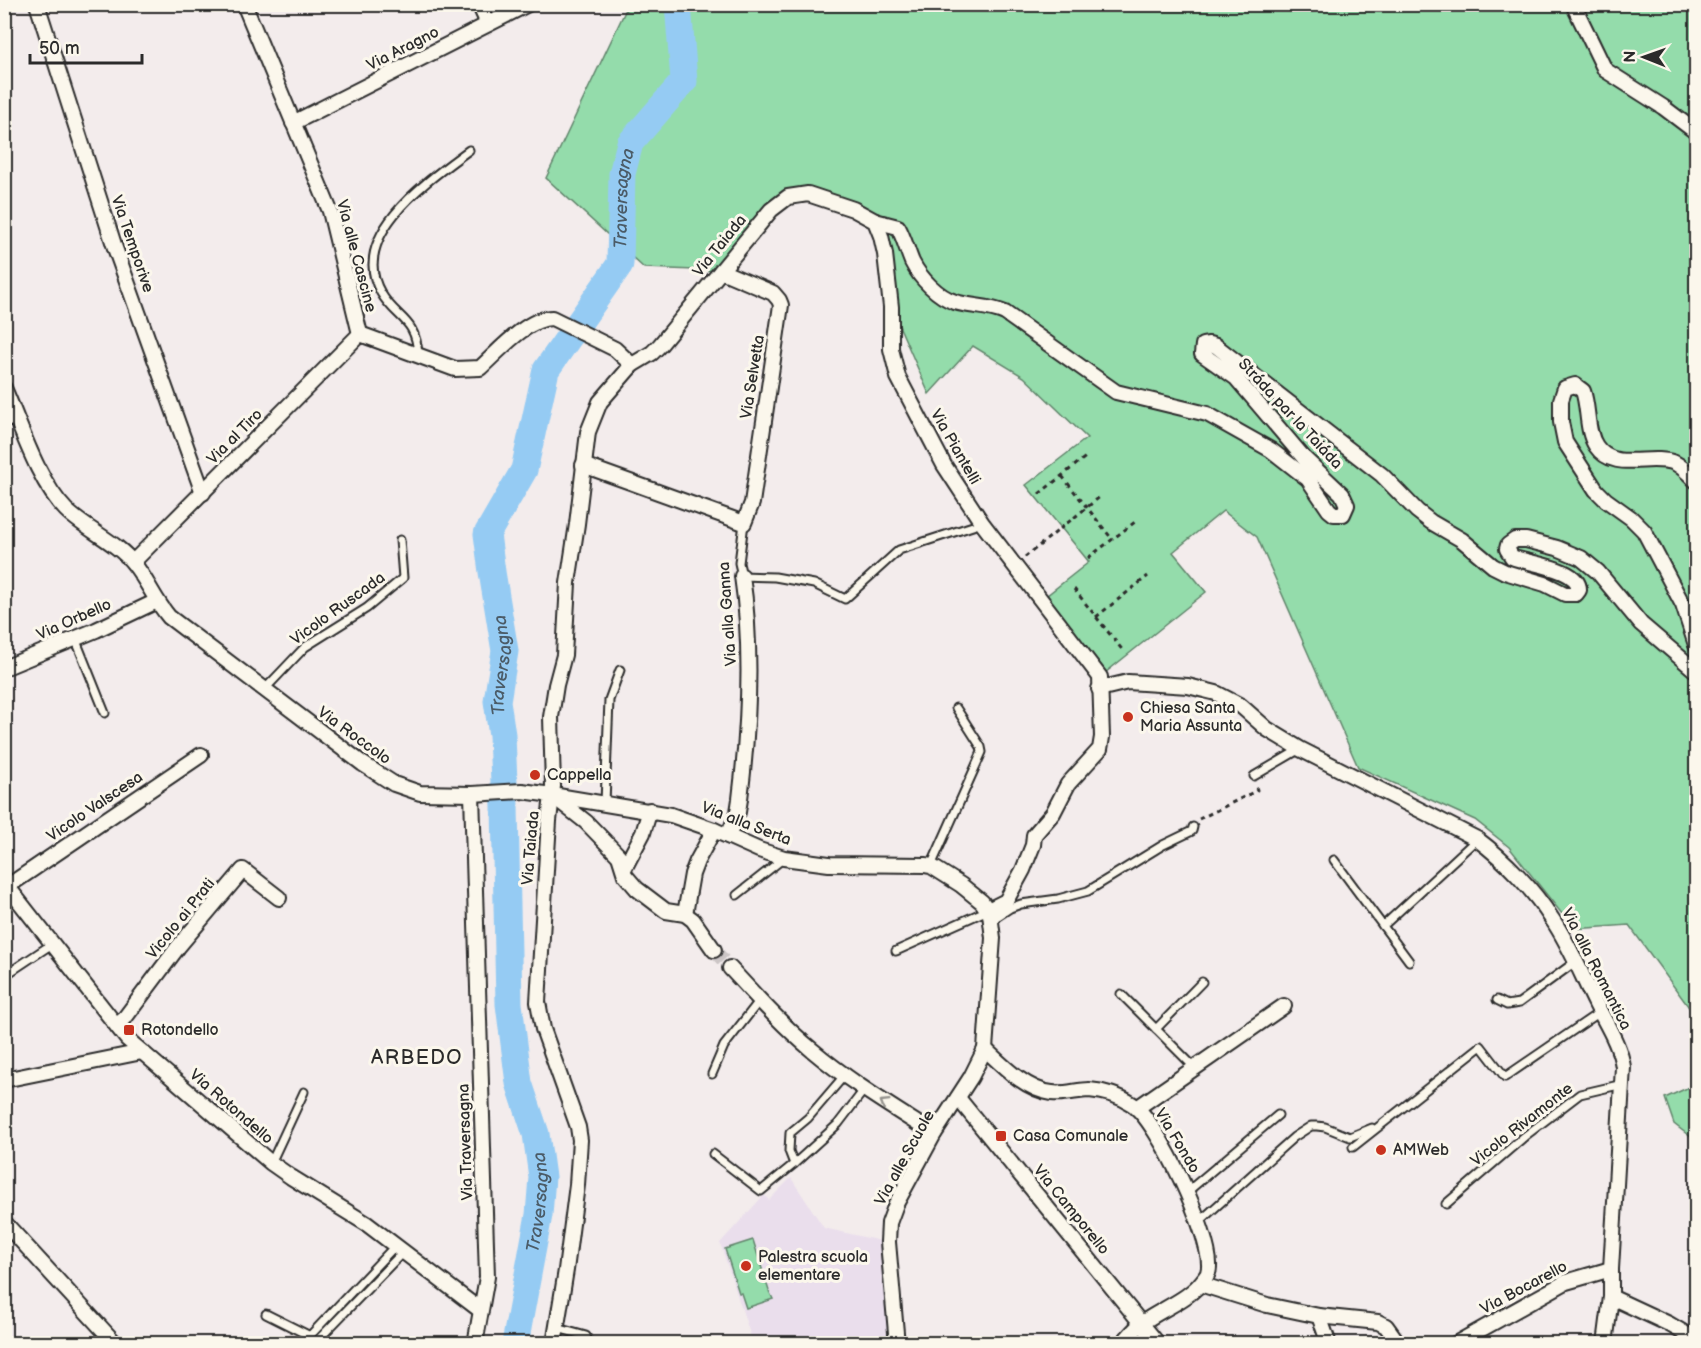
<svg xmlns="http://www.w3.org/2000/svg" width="1701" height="1348" viewBox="0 0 1701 1348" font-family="'Balsamiq Sans',sans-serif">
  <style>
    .built { fill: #eadeec }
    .green { fill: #94dcab; stroke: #60846b; stroke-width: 1.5 }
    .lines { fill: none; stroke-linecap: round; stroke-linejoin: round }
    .river { stroke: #95cbf3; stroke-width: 27 }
    .street-tunnel { stroke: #cbc5c5; stroke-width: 14; stroke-dasharray: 14 7; stroke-linecap: butt }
    .lane-casing { stroke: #2b2b2b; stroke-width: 11 }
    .street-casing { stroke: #2b2b2b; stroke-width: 18 }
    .path { stroke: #2b2b2b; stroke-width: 3; stroke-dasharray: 4.5 4.5; stroke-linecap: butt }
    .lane { stroke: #fbf7ec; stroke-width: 7 }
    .street { stroke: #fbf7ec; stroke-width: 14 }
    .oneway { stroke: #93918c }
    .poi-dot { fill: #c8321e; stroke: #fbf7ec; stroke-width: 2 }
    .labels { text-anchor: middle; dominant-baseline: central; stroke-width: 6; stroke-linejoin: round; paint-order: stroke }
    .street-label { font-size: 16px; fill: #2b2b2b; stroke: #fbf7ec }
    .poi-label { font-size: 16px; fill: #2b2b2b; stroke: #fbf7ec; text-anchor: start }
    .water-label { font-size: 18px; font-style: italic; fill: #4b5b67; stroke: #fbf7ec }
    .quarter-label { font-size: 20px; letter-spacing: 1.5px; fill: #2b2b2b; stroke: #fbf7ec }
  </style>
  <rect width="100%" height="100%" fill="#f3ecec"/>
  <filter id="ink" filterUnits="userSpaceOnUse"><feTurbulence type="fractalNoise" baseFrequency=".0167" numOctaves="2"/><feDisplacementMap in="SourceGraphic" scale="12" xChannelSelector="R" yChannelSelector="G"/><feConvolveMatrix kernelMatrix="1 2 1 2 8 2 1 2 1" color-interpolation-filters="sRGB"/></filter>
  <g filter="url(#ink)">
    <polygon class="built" points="791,1178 824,1228 881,1241 889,1339 871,1344 753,1343 720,1243 764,1195 769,1200"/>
    <g class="green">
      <polygon points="628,5 1696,5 1696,1017 1629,925 1574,929 1509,847 1475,820 1358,767 1257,537 1223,511 1173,552 1206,592 1100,677 1041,600 1089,562 1026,485 1087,438 1024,377 973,346 929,394 891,307 875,221 794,195 721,271 644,268 546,178"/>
      <polygon points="1696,1084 1696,1141 1674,1124 1665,1098"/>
      <polygon points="753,1240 769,1291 773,1299 746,1308 741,1293 739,1293 725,1249"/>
    </g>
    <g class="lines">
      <path class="river" id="s1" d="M515,1344L539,1215L542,1177L536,1134L519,1083L509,1004L505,806L502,735L497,701L505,651L492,572L487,534L524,470L546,370L620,264L622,174L630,143L684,81L678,4"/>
      <polyline class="street-tunnel" points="714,950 730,968"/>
      <defs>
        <g id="lane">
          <path d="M418,354C416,318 396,319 381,293C347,235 430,179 469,150"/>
          <polyline points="4,424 18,420"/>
          <polyline points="744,523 739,563 742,576 775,577 814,584 845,599 899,550 982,523"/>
          <polyline points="75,638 105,713"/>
          <polyline points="264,690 305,647 367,608 403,578 400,540"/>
          <polyline points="1254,776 1300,749"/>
          <polyline points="605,803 609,700 620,670"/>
          <polyline points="1334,860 1409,961"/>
          <polyline points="931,866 982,752 981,747 956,708"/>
          <polyline points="737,895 784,858"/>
          <polyline points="992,920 1010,908 1021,904 1058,899 1088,891 1163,845 1192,831 1193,827"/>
          <polyline points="1383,926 1477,839"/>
          <polyline points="896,951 988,910"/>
          <polyline points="4,976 52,944"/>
          <polyline points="1121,994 1194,1067"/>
          <polyline points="1497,1000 1507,1005 1519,1003 1575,962"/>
          <polyline points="1156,1029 1202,982"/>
          <polyline points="712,1074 724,1046 760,1000"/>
          <polyline points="1353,1147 1481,1046 1505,1077 1600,1012"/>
          <polyline points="713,1154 761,1191 794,1164 789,1151 790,1133 808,1118 844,1076"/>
          <polyline points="271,1163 304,1092"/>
          <polyline points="794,1164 838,1124 864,1090"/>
          <polyline points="1188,1191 1278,1115"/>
          <polyline points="1446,1204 1525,1136 1580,1094 1623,1084"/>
          <polyline points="1199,1222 1294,1137 1311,1126 1317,1126 1325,1127 1350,1137 1372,1128"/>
          <polyline points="266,1314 310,1336"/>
          <polyline points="557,1328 586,1336 589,1344"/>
          <polyline points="317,1341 403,1252"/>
          <polyline points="302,1344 395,1246"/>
        </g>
        <g id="street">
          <polyline points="37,4 115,248 203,493"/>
          <polyline points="244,4 330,211 360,334"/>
          <polyline points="479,4 488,24"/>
          <polyline points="1573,4 1605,70 1663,107 1696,132"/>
          <polyline points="293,123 528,4"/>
          <path d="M875,221L898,227C904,238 907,250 912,262C920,278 938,297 955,302C972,307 990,306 1005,313L1116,392L1207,414L1271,450L1308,479L1329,510L1334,514H1343L1347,505L1342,494L1304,458L1236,378L1202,354L1203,345L1209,344L1216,346L1382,475L1417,511L1431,522L1462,540L1493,566L1505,572L1545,584L1565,594H1576L1579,590C1580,568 1529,564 1512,557L1507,549L1508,545L1515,540H1526L1557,548L1581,558L1598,572L1641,624L1696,671"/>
          <path d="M360,334L455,369L480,368C498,352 527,318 552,318L615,349L632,365L600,402L588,432L577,524L568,583L564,655L556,685L551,717L553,786L549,821L538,1002L543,1029L578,1127L580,1140L577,1185L566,1270L554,1344"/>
          <polyline points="632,365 652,353 660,345 771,210 788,197 808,194 853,209 875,221 881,236 885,254 891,307 891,349 898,377 944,465 982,523 1100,677 1102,737 1100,749 1068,784 1053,813 1034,835 1033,845 1023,870 1006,901 988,910"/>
          <path d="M4,388C20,424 38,482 66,510C85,529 117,542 134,564C147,580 155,601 169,617L363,764L394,784L420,793L472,794L522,791L552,795L671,815L714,830L759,850L784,858L829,864L925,865L931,866L961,885L982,902L990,914L993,938L985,1049L971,1077L934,1134L896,1204L889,1223L888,1242L897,1344"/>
          <polyline points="583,465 744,523 752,503 781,305 779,300 773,293 721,271"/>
          <path d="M1696,481C1690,475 1683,467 1675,463C1650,453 1614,473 1596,446C1586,431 1589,408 1583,391L1575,385L1565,388L1561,400V422L1565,442L1596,490L1606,500L1631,518L1644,531L1683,605L1696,645"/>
          <polyline points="133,562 360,334"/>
          <polyline points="4,668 96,630 157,601"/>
          <path d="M1099,689L1128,682L1188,686L1216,693L1241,706L1267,729L1300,749L1477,839C1505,860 1533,889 1552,919C1570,945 1582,976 1596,1004C1606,1024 1620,1045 1623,1067L1611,1269V1297L1605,1344"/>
          <polyline points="472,794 487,1277 475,1344"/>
          <polyline points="553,796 586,822 619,856 625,875 637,889 666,911 685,914 693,920 714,950"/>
          <path d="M728,836L738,812L740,799C749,725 753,649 742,576"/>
          <polyline points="624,869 643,833 650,810"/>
          <polyline points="4,882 127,1039 271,1163 291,1177 367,1224 480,1310"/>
          <polyline points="8,886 201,755"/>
          <polyline points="685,914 692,874 697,861 714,830"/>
          <path d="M730,968C756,996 782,1025 812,1050C850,1082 892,1107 934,1134"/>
          <polyline points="118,1027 178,947 243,870 279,898"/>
          <path d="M985,1049C1003,1066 1026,1090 1052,1093C1065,1095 1077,1090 1089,1090C1103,1091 1120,1096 1132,1104C1158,1121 1211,1234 1209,1267C1209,1271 1207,1276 1204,1279C1191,1298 1164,1308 1145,1321C1136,1327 1129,1336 1122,1344"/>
          <polyline points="4,1080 142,1052"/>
          <polyline points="958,1098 1158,1344"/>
          <polyline points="1137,1108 1284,1006"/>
          <polyline points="4,1222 116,1344"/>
          <polyline points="1200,1284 1267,1305 1319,1316 1378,1322 1386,1326 1399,1344"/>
          <polyline points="1611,1297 1669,1324 1696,1340"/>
          <polyline points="1319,1316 1329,1344"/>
          <polyline points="1455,1344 1566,1282 1611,1269"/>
        </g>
      </defs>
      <use href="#lane" class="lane-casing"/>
      <use href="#street" class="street-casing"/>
      <g class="path">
        <polyline points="1062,476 1112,539"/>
        <polyline points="1039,494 1088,455"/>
        <polyline points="1025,557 1101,496"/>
        <polyline points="1088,558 1135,522"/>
        <polyline points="1074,589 1124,652"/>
        <polyline points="1096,617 1148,576"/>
        <polyline points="1199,819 1254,792 1257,790 1256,787"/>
      </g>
      <use href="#lane" class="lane"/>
      <use href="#street" class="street"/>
    </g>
    <defs><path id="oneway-chevron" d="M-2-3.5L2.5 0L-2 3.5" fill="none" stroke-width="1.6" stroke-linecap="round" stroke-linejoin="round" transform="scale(1.5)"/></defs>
    <use class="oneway" href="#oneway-chevron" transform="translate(884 1103) rotate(-148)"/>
  </g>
  <g class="poi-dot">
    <circle cx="1128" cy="717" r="6"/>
    <circle cx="535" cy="775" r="6"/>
    <rect x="123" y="1024" width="12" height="12" rx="3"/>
    <rect x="995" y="1130" width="12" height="12" rx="3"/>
    <circle cx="1381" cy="1150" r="6"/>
    <circle cx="746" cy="1266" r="6"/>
  </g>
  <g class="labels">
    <g class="street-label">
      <text transform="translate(403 49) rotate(-27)">Via Aragno</text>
      <text transform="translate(132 244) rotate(71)">Via Temporive</text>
      <text transform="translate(720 246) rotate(-51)">Via Taiada</text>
      <text transform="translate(356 256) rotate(75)">Via alle Cascine</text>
      <text transform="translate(753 377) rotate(-81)">Via Selvetta</text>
      <text transform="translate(1290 414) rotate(47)">Stráda par la Taiáda</text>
      <text transform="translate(235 437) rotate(-45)">Via al Tiro</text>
      <text transform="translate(955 447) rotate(60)">Via Piantelli</text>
      <text transform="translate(338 609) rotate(-36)">Vicolo Ruscada</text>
      <text transform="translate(728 614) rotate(-94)">Via alla Ganna</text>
      <text transform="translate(74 620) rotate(-24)">Via Orbello</text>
      <text transform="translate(354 736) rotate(36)">Via Roccolo</text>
      <text transform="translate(95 807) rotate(-34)">Vicolo Valscesa</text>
      <text transform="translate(746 824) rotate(21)">Via alla Serta</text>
      <text transform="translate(531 848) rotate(-85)">Via Taiada</text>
      <text transform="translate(181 919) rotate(-51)">Vicolo ai Prati</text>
      <text transform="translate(1596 969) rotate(63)">Via alla Romantica</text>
      <text transform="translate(231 1107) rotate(41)">Via Rotondello</text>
      <text transform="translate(1522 1125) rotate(-38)">Vicolo Rivamonte</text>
      <text transform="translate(1177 1141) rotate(59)">Via Fondo</text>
      <text transform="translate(466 1142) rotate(-92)">Via Traversagna</text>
      <text transform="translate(905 1158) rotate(-61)">Via alle Scuole</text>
      <text transform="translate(1071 1210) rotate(51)">Via Camporello</text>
      <text transform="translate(1524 1288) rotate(-28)">Via Bocarello</text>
    </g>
    <g class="poi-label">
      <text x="1140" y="708">Chiesa Santa<tspan x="1140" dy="18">Maria Assunta</tspan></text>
      <text x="547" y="775">Cappella</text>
      <text x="141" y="1030">Rotondello</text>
      <text x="1013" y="1136">Casa Comunale</text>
      <text x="1393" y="1150">AMWeb</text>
      <text x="758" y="1257">Palestra scuola<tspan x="758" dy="18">elementare</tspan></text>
    </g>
    <g class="water-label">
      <text stroke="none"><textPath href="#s1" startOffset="1190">Traversagna</textPath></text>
      <text stroke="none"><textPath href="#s1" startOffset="686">Traversagna</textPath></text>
      <text stroke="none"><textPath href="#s1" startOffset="144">Traversagna</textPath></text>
    </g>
    <g class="quarter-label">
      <text x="417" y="1058">ARBEDO</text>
    </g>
  </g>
  <rect width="1701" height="1348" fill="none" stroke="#fbf7ec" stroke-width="24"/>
  <rect x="12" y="12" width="1677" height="1324" fill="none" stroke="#2b2b2b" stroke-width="2" filter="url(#ink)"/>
  <g transform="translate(1644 57) rotate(271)" stroke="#fbf7ec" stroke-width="4.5" paint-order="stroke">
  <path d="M0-4.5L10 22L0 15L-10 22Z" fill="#2b2b2b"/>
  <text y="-9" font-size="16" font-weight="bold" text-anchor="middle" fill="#2b2b2b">N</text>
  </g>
  <path d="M30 54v9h112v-9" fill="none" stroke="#2b2b2b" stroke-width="3"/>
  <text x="39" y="54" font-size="18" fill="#2b2b2b" stroke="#fbf7ec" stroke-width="4.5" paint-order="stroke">50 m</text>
</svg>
